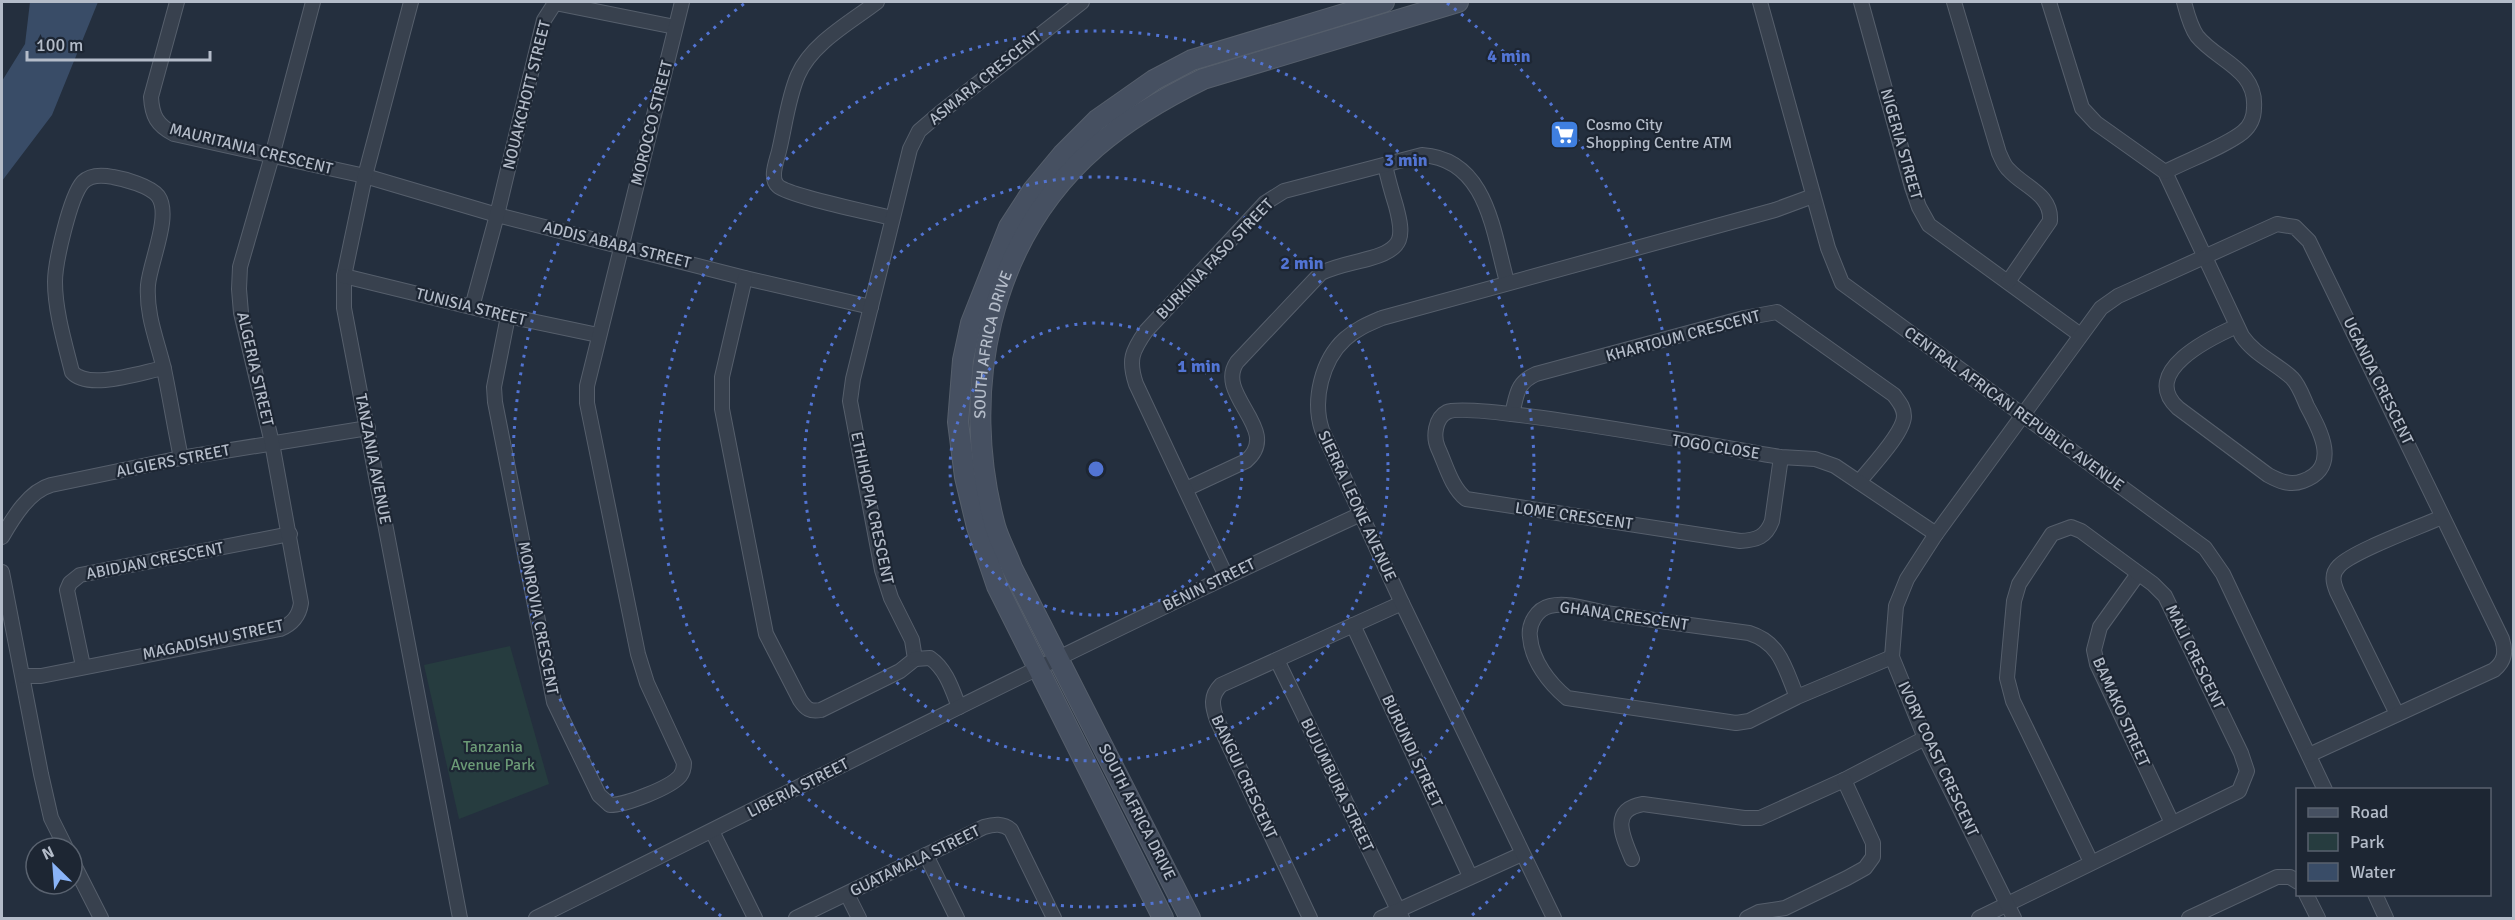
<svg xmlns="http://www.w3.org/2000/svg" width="2515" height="920" viewBox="0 0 2515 920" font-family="Signika,sans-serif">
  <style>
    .green { fill: #263c3f }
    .water { fill: #394c67 }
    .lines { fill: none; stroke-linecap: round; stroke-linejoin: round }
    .street-casing { stroke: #565f6c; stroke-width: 16 }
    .secondary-casing { stroke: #565f6c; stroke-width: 22 }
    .street { stroke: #38414e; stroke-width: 14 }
    .secondary { stroke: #465061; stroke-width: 20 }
    .ring { fill: none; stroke: #5274d3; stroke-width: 3; stroke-dasharray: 3 6 }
    .labels { text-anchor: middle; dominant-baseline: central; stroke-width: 4.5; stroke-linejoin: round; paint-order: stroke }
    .street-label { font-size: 16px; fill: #b4bcc9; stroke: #1d2633 }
    .poi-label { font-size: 16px; fill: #b4bcc9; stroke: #1d2633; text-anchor: start }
    .park-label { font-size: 16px; fill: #6b9a76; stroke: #1d2633 }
    .centre { fill: #5274d3; stroke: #1d2633; stroke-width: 3 }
    .ring-label { font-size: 18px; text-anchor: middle; font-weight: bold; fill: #5274d3; stroke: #1d2633; stroke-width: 4.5; stroke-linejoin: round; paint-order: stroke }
  </style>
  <rect width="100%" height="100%" fill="#242f3e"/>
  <polygon class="green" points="510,646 549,784 459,819 424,665"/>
  <polygon class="water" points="30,2 98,2 52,115 2,181 2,81 25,44"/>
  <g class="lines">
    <defs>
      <g id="street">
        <path d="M177,2L151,97C152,116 157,125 174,134L365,176L497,215L745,278L871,307"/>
        <polyline points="411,2 365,176 344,276 344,308 460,918"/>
        <path d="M877,2C851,22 812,43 798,75C788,98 785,126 779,151C777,160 769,178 778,186C789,196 872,213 892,218"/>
        <polyline points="1760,2 1828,248 1842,283 2205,548 2223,574 2325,790"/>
        <polyline points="1861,2 1912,187 1919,207 1929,225 2079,334"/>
        <path d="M1954,2L1999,153C2002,159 2004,166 2009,170C2024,187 2052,194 2050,221L2008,282"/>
        <path d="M2049,2L2082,108L2096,123L2165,172L2242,336C2255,355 2276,363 2292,378C2299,385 2303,397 2307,406C2320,430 2341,467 2303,481C2290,486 2279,481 2268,475L2178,408C2139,372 2210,338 2237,326"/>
        <path d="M2165,172C2186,161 2226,146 2243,132C2250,126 2254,117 2254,108C2257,69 2217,61 2197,36C2190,26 2187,13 2184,2"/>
        <polyline points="344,276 508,316 598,335"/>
        <path d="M745,278L722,377V409L766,634L800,700C806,709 810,712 821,710L900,671L915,659L912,640L891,598L882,570L850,401L853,379L910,149L919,131L940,113L1082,2"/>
        <polyline points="472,307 497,215 541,32 544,20 555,3 675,27"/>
        <path d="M508,316L494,387L495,402L554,702L599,795L610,805C625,805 670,788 680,776C683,772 684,768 684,763L647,683L638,654L587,403V386L682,2"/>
        <path d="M164,368C142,372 88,391 72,372C65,344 55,311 55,282C55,263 70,196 83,182C91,174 103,175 113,177C125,179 150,186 158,196C172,215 150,262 148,285C146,315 157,340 164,369C170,398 175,429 181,458"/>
        <path d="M1512,414C1517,395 1516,383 1536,374L1744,318L1777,312L1894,395C1899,402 1904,407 1904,416C1904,433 1870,468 1859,482"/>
        <path d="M1781,457L1772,521C1766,537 1757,540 1740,541L1466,499C1451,487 1446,465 1438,448C1433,437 1435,418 1447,412C1470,400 1736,450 1781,457L1815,459L1835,466L1936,534"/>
        <path d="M1186,489L1246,461C1283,430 1214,395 1237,362L1321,273C1338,265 1354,263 1371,258C1404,249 1404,236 1396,206C1392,193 1388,179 1385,165"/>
        <path d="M2,537C13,518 29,491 51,485L181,458L368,428"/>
        <polyline points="2,572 41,774 51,818 66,848"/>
        <polyline points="2138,574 2100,627 2094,650 2097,664 2172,823"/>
        <path d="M1226,576L1136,384C1128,360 1132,351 1146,331L1265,203L1284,191L1422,155C1487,159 1493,232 1507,282"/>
        <polyline points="1353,625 1470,876"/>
        <path d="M915,659L930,658C946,669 952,689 959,707"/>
        <polyline points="1277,660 1402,918"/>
        <polyline points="83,666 67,590 70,583 80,575 290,534"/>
        <path d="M24,676H41L280,629C292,624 299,617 301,603L272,443L241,313L239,289L240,267L272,156L313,2"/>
        <path d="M1797,697C1785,669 1781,643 1749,633C1704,627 1659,621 1613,614C1594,612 1570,601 1550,606C1537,609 1528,624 1530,637C1532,661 1549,683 1567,698L1736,723L1749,721L1797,697L1892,657"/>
        <path d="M2397,714L2337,592C2333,582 2331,574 2339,566C2353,551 2420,527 2442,517"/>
        <polyline points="712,831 755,918"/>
        <polyline points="926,855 957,918"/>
        <path d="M1632,859C1623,837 1609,810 1643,804L1744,818H1760L1844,780L1925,738"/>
        <polyline points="72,861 101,918"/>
        <polyline points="847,894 859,918"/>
        <polyline points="2306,894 2318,918"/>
        <polyline points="2375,894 2386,918"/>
        <path d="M536,918C810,782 1083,642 1361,514"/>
        <path d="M796,918L984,827C994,824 1003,823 1011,830L1054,918"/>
        <path d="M1310,918L1217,720C1212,706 1210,696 1221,685L1402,603"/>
        <polyline points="1381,918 1522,854"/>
        <path d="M1554,918L1402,603L1322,430C1312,400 1322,360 1345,339C1356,329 1368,324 1382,318L1775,210L1813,196"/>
        <polyline points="1747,918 1759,912 1785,908 1847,878 1865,868 1873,857 1873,843 1844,780"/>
        <polyline points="1979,918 2239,791 2247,771 2241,753 2165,596 2153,584 2081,531 2071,527 2052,534 2019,584 2014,601 2007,678 2013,701 2091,862"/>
        <path d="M2014,918L1925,738L1892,657L1896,606L1907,579L1936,534L2101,308L2118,296L2277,224L2295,227L2309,241L2502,639C2506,652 2505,661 2494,670L2309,755"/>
        <polyline points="2189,918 2277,877 2290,877 2298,882"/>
      </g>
      <g id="secondary">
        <polyline points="1163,918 997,586 977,527 965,477 958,422 963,360 971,323 1009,227 1033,190 1063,154 1097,120 1154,80 1192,60 1384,2"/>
        <path id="s1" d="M1190,918L1012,568C1007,554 999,540 995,526C959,392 988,241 1096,147C1128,119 1164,98 1203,79L1458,2"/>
      </g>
    </defs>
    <use href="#street" class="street-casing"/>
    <use href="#secondary" class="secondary-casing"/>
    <use href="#street" class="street"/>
    <use href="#secondary" class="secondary"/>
  </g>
  <g class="ring">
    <circle cx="1096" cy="469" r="146"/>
    <circle cx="1096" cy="469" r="292"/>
    <circle cx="1096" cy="469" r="438"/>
    <path d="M721 916A584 584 0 0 1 745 3M1447 3A584 584 0 0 1 1471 916"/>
  </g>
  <defs>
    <symbol id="supermarket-square" viewBox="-11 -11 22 22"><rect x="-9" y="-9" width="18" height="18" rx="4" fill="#3f7fe0" stroke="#1d2633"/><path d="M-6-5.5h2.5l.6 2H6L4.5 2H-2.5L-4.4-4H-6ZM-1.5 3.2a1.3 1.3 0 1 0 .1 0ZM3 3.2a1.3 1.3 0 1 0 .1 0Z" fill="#fff"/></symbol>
  </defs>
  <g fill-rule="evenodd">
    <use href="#supermarket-square" x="1548" y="118" width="33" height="33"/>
  </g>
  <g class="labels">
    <g class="street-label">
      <text transform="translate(985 78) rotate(-39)">ASMARA CRESCENT</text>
      <text transform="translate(527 95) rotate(-76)">NOUAKCHOTT STREET</text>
      <text transform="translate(652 123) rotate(-76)">MOROCCO STREET</text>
      <text transform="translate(1901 144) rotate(74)">NIGERIA STREET</text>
      <text transform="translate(251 149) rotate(14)">MAURITANIA CRESCENT</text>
      <text transform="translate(617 245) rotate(14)">ADDIS ABABA STREET</text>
      <text transform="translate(1215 259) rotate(-46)">BURKINA FASO STREET</text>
      <text transform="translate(471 307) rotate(14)">TUNISIA STREET</text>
      <text transform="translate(1683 336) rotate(-15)">KHARTOUM CRESCENT</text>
      <text stroke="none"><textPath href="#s1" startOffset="622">SOUTH AFRICA DRIVE</textPath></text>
      <text transform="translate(255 369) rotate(77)">ALGERIA STREET</text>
      <text transform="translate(2378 381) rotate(64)">UGANDA CRESCENT</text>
      <text transform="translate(2014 409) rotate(36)">CENTRAL AFRICAN REPUBLIC AVENUE</text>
      <text transform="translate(1716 447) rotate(9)">TOGO CLOSE</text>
      <text transform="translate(373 459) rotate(79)">TANZANIA AVENUE</text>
      <text transform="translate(173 461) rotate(-11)">ALGIERS STREET</text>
      <text transform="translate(1357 506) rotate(65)">SIERRA LEONE AVENUE</text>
      <text transform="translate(872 508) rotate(78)">ETHIHOPIA CRESCENT</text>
      <text transform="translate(1574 516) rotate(8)">LOME CRESCENT</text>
      <text transform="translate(155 561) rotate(-11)">ABIDJAN CRESCENT</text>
      <text transform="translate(1209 585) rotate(-26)">BENIN STREET</text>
      <text transform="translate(1624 616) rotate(8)">GHANA CRESCENT</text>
      <text transform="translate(538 618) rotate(79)">MONROVIA CRESCENT</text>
      <text transform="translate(213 640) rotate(-12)">MAGADISHU STREET</text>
      <text transform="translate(2195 657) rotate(64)">MALI CRESCENT</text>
      <text transform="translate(2121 712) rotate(66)">BAMAKO STREET</text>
      <text transform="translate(1412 751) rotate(65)">BURUNDI STREET</text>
      <text transform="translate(1938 759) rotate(65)">IVORY COAST CRESCENT</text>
      <text transform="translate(1244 777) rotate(65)">BANGUI CRESCENT</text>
      <text transform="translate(1337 785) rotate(64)">BUJUMBURA STREET</text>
      <text transform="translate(798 788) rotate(-27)">LIBERIA STREET</text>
      <text transform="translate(1137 812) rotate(63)">SOUTH AFRICA DRIVE</text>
      <text transform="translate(915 861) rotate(-26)">GUATAMALA STREET</text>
    </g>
    <g class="poi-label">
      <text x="1586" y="125">Cosmo City<tspan x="1586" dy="18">Shopping Centre ATM</tspan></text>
    </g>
    <g class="park-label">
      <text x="493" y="747">Tanzania<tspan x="493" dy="18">Avenue Park</tspan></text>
    </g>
  </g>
  <circle cx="1096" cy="469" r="9" class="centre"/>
  <g class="ring-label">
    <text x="1509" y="62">4 min</text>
    <text x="1406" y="166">3 min</text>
    <text x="1302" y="269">2 min</text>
    <text x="1199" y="372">1 min</text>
  </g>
  <rect width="2515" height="920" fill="none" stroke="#b4bcc9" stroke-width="6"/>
  <rect x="2296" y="788" width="195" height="108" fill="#1d2633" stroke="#59626f" stroke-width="1.5"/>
  <rect x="2308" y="808" width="30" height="9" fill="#465061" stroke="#59626f" stroke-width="1.5"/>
  <text x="2350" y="818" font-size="18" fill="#b4bcc9">Road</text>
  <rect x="2308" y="833" width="30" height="18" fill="#263c3f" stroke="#59626f" stroke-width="1.5"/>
  <text x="2350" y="848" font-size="18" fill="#b4bcc9">Park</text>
  <rect x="2308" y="863" width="30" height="18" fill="#394c67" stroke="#59626f" stroke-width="1.5"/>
  <text x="2350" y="878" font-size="18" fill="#b4bcc9">Water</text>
  <g transform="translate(54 866) rotate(335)"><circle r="28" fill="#1d2633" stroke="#59626f" stroke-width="1.5"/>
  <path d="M0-4.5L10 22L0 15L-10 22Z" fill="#8ab4f8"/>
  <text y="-9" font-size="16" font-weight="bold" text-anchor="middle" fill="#b4bcc9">N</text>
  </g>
  <path d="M27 51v9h183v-9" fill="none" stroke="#b4bcc9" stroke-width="3"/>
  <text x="36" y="51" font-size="18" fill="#b4bcc9" stroke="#1d2633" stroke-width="4.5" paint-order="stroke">100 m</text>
</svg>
